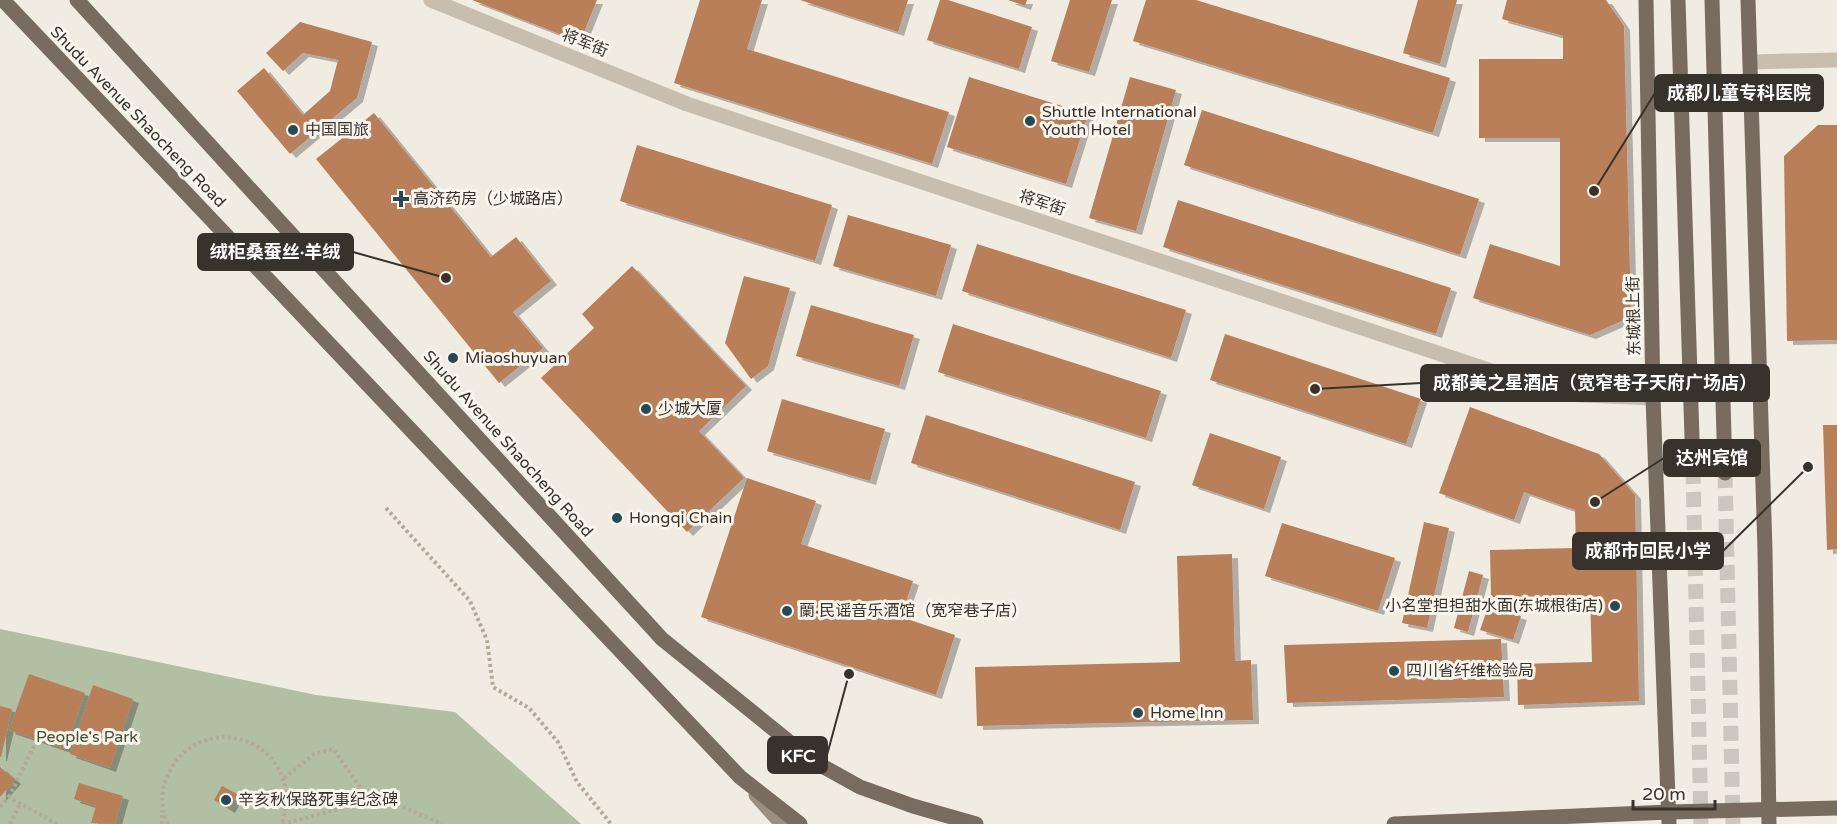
<svg xmlns="http://www.w3.org/2000/svg" width="1837" height="824" viewBox="0 0 1837 824" font-family="'Varela Round','Noto Sans SC',sans-serif">
  <style>
    .green { fill: #b1bfa3 }
    .building { fill: #b87f59; filter: url(#shadow) }
    .lines { fill: none; stroke-linecap: round; stroke-linejoin: round }
    .primary-tunnel { stroke: #ccc7be; stroke-width: 15; stroke-dasharray: 15 8; stroke-linecap: butt }
    .path { stroke: #b4a999; stroke-width: 4; stroke-dasharray: 3 3; stroke-linecap: butt }
    .street { stroke: #c8beaf; stroke-width: 15 }
    .secondary { stroke: #9c8f80; stroke-width: 15 }
    .primary { stroke: #786b5f; stroke-width: 15 }
    .poi-dot { fill: #264a55; stroke: #f9f6ee; stroke-width: 2 }
    .labels { text-anchor: middle; dominant-baseline: central; stroke-width: 6; stroke-linejoin: round; paint-order: stroke }
    .street-label { font-size: 16px; fill: #38322c; stroke: #f9f6ee }
    .poi-label { font-size: 16px; fill: #38322c; stroke: #f9f6ee; text-anchor: start }
    .park-label { font-size: 16px; fill: #425332; stroke: #f9f6ee }
    .leader { fill: none; stroke: #38322c; stroke-width: 2 }
    .callout-dot { fill: #38322c; stroke: #f9f6ee; stroke-width: 2 }
    .callout { fill: #38322c; stroke: #38322c; stroke-width: 2 }
    .callout-label { font-size: 18px; text-anchor: middle; font-weight: bold; fill: #fff }
  </style>
  <defs>
    <filter id="shadow"><feDropShadow dx="6" dy="4" stdDeviation="0" flood-color="#0004"/></filter>
  </defs>
  <rect width="100%" height="100%" fill="#f1ece2"/>
  <polygon class="green" points="0,629 316,695 455,712 581,824 0,824"/>
  <g class="building">
    <polygon points="472,0 597,0 580,42"/>
    <polygon points="700,0 762,0 747,49 949,112 932,164 674,83"/>
    <polygon points="800,0 908,0 898,32"/>
    <polygon points="940,0 948,0 1032,27 1019,69 927,40"/>
    <polygon points="1008,0 1027,0 1025,6"/>
    <polygon points="1070,0 1112,0 1089,72 1051,61"/>
    <polygon points="1146,0 1196,0 1450,78 1433,133 1133,41"/>
    <polygon points="1418,0 1457,0 1440,64 1403,53"/>
    <polygon points="1507,0 1606,0 1624,26 1631,317 1590,335 1473,298 1490,244 1560,266 1560,138 1479,138 1479,59 1563,59 1563,36 1502,19"/>
    <polygon points="300,22 372,42 357,98 290,154 237,91 264,68 303,115 330,91 338,60 303,53 283,71 266,53"/>
    <polygon points="969,77 1088,114 1066,184 947,147"/>
    <polygon points="1130,77 1176,90 1136,231 1089,218"/>
    <polygon points="1202,110 1479,199 1460,255 1184,165"/>
    <polygon points="374,113 491,257 516,237 551,281 513,312 543,348 499,383 316,159"/>
    <polygon points="1818,125 1837,125 1837,340 1787,341 1784,156"/>
    <polygon points="637,145 832,205 815,261 620,201"/>
    <polygon points="1178,200 1451,288 1436,334 1163,247"/>
    <polygon points="848,215 951,245 936,296 833,266"/>
    <polygon points="977,244 1186,310 1171,358 962,291"/>
    <polygon points="632,266 746,386 699,431 744,478 687,532 541,378 594,328 582,314"/>
    <polygon points="744,276 790,288 768,366 751,379 725,343"/>
    <polygon points="811,305 914,335 899,386 796,356"/>
    <polygon points="953,324 1161,391 1146,438 938,372"/>
    <polygon points="1225,334 1421,399 1406,444 1210,380"/>
    <polygon points="782,399 885,429 870,481 767,451"/>
    <polygon points="1470,407 1599,454 1635,495 1639,701 1518,705 1517,664 1592,662 1590,596 1491,597 1490,550 1576,548 1575,510 1524,492 1514,520 1439,493"/>
    <polygon points="926,415 1135,482 1120,530 911,463"/>
    <polygon points="1823,425 1837,425 1837,549 1827,550"/>
    <polygon points="1210,433 1281,457 1264,509 1192,485"/>
    <polygon points="747,478 816,501 801,544 913,581 901,617 955,635 936,695 701,617"/>
    <polygon points="1424,522 1449,528 1427,628 1402,623"/>
    <polygon points="1282,523 1395,558 1378,611 1265,576"/>
    <polygon points="1232,554 1235,661 1251,660 1253,720 977,726 975,667 1180,662 1177,556"/>
    <polygon points="1469,571 1483,575 1468,632 1454,628"/>
    <polygon points="1488,607 1521,616 1513,640 1480,630"/>
    <polygon points="1501,639 1504,697 1287,703 1284,645"/>
    <polygon points="29,674 85,693 65,749 9,730"/>
    <polygon points="93,685 133,699 110,768 70,754"/>
    <polygon points="0,706 12,709 1,757 0,757"/>
    <polygon points="0,767 15,780 0,797"/>
    <polygon points="79,783 123,796 115,824 91,823 96,806 74,799"/>
    <polygon points="222,786 237,794 229,809 214,800"/>
  </g>
  <g class="lines">
    <g class="primary-tunnel">
      <polyline points="1693,469 1701,824"/>
      <polyline points="1725,473 1733,824"/>
    </g>
    <g class="path">
      <polyline points="386,508 470,601 487,640 493,687 529,708 558,742 577,782 611,824"/>
      <polyline points="284,778 314,754 333,749 363,791 381,798"/>
      <polyline points="9,797 35,744"/>
      <polyline points="0,807 9,797 57,824"/>
      <polyline points="10,824 21,802"/>
      <polyline points="162,824 162,810"/>
      <path d="M168,824C161,811 161,793 166,779C196,704 308,737 282,824"/>
      <polyline points="282,824 382,798 442,824"/>
    </g>
    <g class="street">
      <polyline points="431,0 687,104 1561,394 1653,398"/>
      <polyline points="1750,62 1837,60"/>
    </g>
    <polyline class="secondary" points="756,795 782,824"/>
    <g class="primary">
      <polyline points="3,0 740,777 800,824"/>
      <polyline points="77,0 662,639 813,761 860,787 913,806 976,824"/>
      <polyline points="1646,0 1653,398 1669,824"/>
      <polyline points="1678,0 1693,469"/>
      <polyline points="1712,0 1725,473"/>
      <polyline points="1748,0 1765,550 1769,824"/>
      <polyline points="1394,824 1669,812 1837,808"/>
    </g>
  </g>
  <g class="poi-dot">
    <circle cx="1030" cy="121" r="6"/>
    <circle cx="293" cy="130" r="6"/>
    <path d="M398 190h6v6h6v6h-6v6h-6v-6h-6v-6h6z"/>
    <circle cx="453" cy="358" r="6"/>
    <circle cx="646" cy="409" r="6"/>
    <circle cx="617" cy="518" r="6"/>
    <circle cx="1615" cy="606" r="6"/>
    <circle cx="787" cy="611" r="6"/>
    <circle cx="1394" cy="671" r="6"/>
    <circle cx="1138" cy="713" r="6"/>
    <circle cx="226" cy="800" r="6"/>
  </g>
  <g class="labels">
    <g class="street-label">
      <text transform="translate(585 43) rotate(22)">将军街</text>
      <text transform="translate(138 117) rotate(46)">Shudu Avenue Shaocheng Road</text>
      <text transform="translate(1042 203) rotate(18)">将军街</text>
      <text transform="translate(1634 316) rotate(-91)">东城根上街</text>
      <text transform="translate(508 444) rotate(48)">Shudu Avenue Shaocheng Road</text>
    </g>
    <g class="poi-label">
      <text x="1042" y="112">Shuttle International<tspan x="1042" dy="18">Youth Hotel</tspan></text>
      <text x="305" y="130">中国国旅</text>
      <text x="413" y="199">高济药房（少城路店）</text>
      <text x="465" y="358">Miaoshuyuan</text>
      <text x="658" y="409">少城大厦</text>
      <text x="629" y="518">Hongqi Chain</text>
      <text x="1603" y="606" text-anchor="end">小名堂担担甜水面(东城根街店)</text>
      <text x="799" y="611">蘭·民谣音乐酒馆（宽窄巷子店）</text>
      <text x="1406" y="671">四川省纤维检验局</text>
      <text x="1150" y="713">Home Inn</text>
      <text x="238" y="800">辛亥秋保路死事纪念碑</text>
    </g>
    <g class="park-label">
      <text x="87" y="737">People's Park</text>
    </g>
  </g>
  <path class="leader" d="M1594 191L1655 93M446 278L353 252M1315 389L1421 383M1595 502L1664 458M1808 467L1723 551M849 674L827 755"/>
  <g class="callout-dot">
    <circle cx="1594" cy="191" r="6"/>
    <circle cx="446" cy="278" r="6"/>
    <circle cx="1315" cy="389" r="6"/>
    <circle cx="1595" cy="502" r="6"/>
    <circle cx="1808" cy="467" r="6"/>
    <circle cx="849" cy="674" r="6"/>
  </g>
  <g class="callout">
    <rect x="1655" y="75" width="168" height="36" rx="6"/>
    <rect x="198" y="234" width="155" height="36" rx="6"/>
    <rect x="1421" y="365" width="348" height="36" rx="6"/>
    <rect x="1664" y="440" width="96" height="36" rx="6"/>
    <rect x="1573" y="533" width="150" height="36" rx="6"/>
    <rect x="768" y="737" width="59" height="36" rx="6"/>
  </g>
  <g class="callout-label">
    <text x="1739" y="99">成都儿童专科医院</text>
    <text x="275" y="258">绒柜桑蚕丝·羊绒</text>
    <text x="1595" y="389">成都美之星酒店（宽窄巷子天府广场店）</text>
    <text x="1712" y="464">达州宾馆</text>
    <text x="1648" y="557">成都市回民小学</text>
    <text x="798" y="762">KFC</text>
  </g>
  <path d="M1633 800v9h82v-9" fill="none" stroke="#38322c" stroke-width="3"/>
  <text x="1642" y="800" font-size="18" fill="#38322c" stroke="#f9f6ee" stroke-width="4.5" paint-order="stroke">20 m</text>
</svg>
